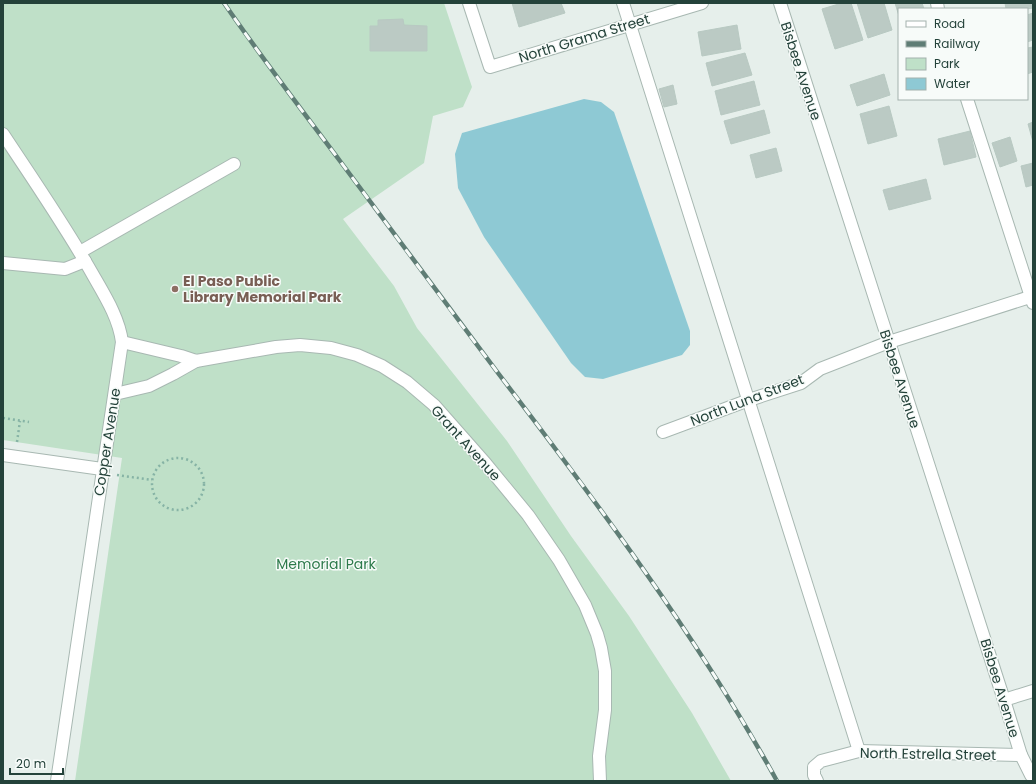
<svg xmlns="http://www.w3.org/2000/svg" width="1036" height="784" viewBox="0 0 1036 784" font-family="Poppins,sans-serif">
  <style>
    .green { fill: #bfe0c8 }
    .water { fill: #8ec9d4 }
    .building { fill: #bbcac4; stroke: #b8c9c2 }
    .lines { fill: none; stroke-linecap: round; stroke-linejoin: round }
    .minor-casing { stroke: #a8b8b2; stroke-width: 14 }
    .path { stroke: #86b3a5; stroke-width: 2.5; stroke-dasharray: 2 3; stroke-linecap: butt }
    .minor { stroke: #fff; stroke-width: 12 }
    .rail-casing { stroke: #5f7d75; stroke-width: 4.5 }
    .rail { stroke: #f7fbf9; stroke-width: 3; stroke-dasharray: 9; stroke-linecap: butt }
    .education-dot { fill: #8d6e63; stroke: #f7fbf9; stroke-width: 1.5 }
    .labels { text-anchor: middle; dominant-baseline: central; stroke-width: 3; stroke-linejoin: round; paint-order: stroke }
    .street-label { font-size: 14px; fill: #24423a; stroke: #f7fbf9 }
    .education-label { font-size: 14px; font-weight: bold; fill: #785e54; stroke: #f7fbf9; text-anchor: start }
    .park-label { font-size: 14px; fill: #2d7a4b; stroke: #f7fbf9 }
  </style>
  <rect width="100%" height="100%" fill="#e6efeb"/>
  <polygon class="green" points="3,3 444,3 472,87 463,107 433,116 424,163 343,219 394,286 417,328 507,441 571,536 629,616 692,713 731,781 75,781 122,458 3,440"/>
  <polygon class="water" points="584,99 601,102 614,112 690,331 690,345 682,355 603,379 585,377 571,363 484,237 458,188 455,154 462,133"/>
  <g class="building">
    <polygon points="512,3 561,3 565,13 519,27"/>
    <polygon points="842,3 851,3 863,40 835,49 822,9"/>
    <polygon points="857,3 884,3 892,30 868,38"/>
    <polygon points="895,3 922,3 924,9 899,9 899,16"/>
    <polygon points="1005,3 1033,3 1033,8 1026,9 1006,9"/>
    <polygon points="1033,13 1033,40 1027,42 1027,15"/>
    <polygon points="403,19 404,25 427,26 427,51 370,51 370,26 378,26 378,20"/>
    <polygon points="737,25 741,49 702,56 698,32"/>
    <polygon points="1033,47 1033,72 1027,74 1027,48"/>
    <polygon points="745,53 752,75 712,86 706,63"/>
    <polygon points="884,74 890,95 857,106 850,85"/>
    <polygon points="754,81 760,105 721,115 715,91"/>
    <polygon points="673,85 677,104 664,107 659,89"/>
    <polygon points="889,106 897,136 868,144 860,114"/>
    <polygon points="764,110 770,133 731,144 724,121"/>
    <polygon points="1033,122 1033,142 1028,124"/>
    <polygon points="970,131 976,157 944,165 938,139"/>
    <polygon points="1010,137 1017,161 1000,167 992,143"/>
    <polygon points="776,148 782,171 756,178 750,155"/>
    <polygon points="1033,163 1033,185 1026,187 1021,166"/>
    <polygon points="926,179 931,199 889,210 883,190"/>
  </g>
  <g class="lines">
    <defs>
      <g id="minor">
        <polyline points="469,3 490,67 702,3"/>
        <polyline points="623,3 859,751"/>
        <polyline points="780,3 1004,700 1021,755"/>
        <polyline points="937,3 938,9"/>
        <polyline points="967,99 1033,303"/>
        <path d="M3,134C34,181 66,227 93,275C105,296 119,318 122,342L57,781"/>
        <polyline points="80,252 234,164"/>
        <polyline points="3,263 65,269 85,261"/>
        <polyline points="122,342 181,356 196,361 276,347 300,345 331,348 357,355 382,366 407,382 434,405 486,464 528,515 559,560 585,605 597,634 601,648 605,671 605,710 599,756 600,781"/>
        <polyline points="115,394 149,386 173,374 196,361"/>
        <polyline points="663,432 749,400 801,383 820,369 889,342 1033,296"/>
        <polyline points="3,455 102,469"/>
        <polyline points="1004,700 1033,691"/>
        <polyline points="817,781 814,775 814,767 821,761 859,751 1021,755 1031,775 1033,775"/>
      </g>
    </defs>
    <use href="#minor" class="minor-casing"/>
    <g class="path">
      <polyline points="3,418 29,422"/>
      <polyline points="17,442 20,421"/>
      <circle cx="178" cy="484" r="26"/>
      <polyline points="117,475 152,480"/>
    </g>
    <use href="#minor" class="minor"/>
    <defs>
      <path id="rail" d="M224,3C261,57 301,109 340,161C393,232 445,303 498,373C598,504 697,636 777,781"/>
    </defs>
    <use href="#rail" class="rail-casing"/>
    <use href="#rail" class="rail"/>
  </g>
  <circle class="education-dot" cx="175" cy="289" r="4"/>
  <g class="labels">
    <g class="street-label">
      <text transform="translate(584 38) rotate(-17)">North Grama Street</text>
      <text transform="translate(801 71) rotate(72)">Bisbee Avenue</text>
      <text transform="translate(900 379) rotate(72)">Bisbee Avenue</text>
      <text transform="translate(747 400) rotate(-21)">North Luna Street</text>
      <text transform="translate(107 442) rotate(-81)">Copper Avenue</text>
      <text transform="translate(466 443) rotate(48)">Grant Avenue</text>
      <text transform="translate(1000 688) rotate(73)">Bisbee Avenue</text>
      <text transform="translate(928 754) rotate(1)">North Estrella Street</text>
    </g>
    <g class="education-label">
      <text x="183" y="281">El Paso Public<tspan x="183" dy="16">Library Memorial Park</tspan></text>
    </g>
    <g class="park-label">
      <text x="326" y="564">Memorial Park</text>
    </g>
  </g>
  <rect width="1036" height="784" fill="none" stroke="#24423a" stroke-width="8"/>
  <rect x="898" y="8" width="130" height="92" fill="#f7fbf9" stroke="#a3b1ad"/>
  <rect x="906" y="21" width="20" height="6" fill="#ffffff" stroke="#a3b1ad"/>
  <text x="934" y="28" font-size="12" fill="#24423a">Road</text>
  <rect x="906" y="41" width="20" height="6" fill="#5f7d75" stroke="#a3b1ad"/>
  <text x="934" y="48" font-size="12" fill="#24423a">Railway</text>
  <rect x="906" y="58" width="20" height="12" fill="#bfe0c8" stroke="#a3b1ad"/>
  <text x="934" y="68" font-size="12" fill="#24423a">Park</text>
  <rect x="906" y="78" width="20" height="12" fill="#8ec9d4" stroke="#a3b1ad"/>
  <text x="934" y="88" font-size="12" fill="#24423a">Water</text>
  <path d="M10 768v6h53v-6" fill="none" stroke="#24423a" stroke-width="2"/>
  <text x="16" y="768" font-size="12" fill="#24423a" stroke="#f7fbf9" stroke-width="3" paint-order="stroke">20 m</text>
</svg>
